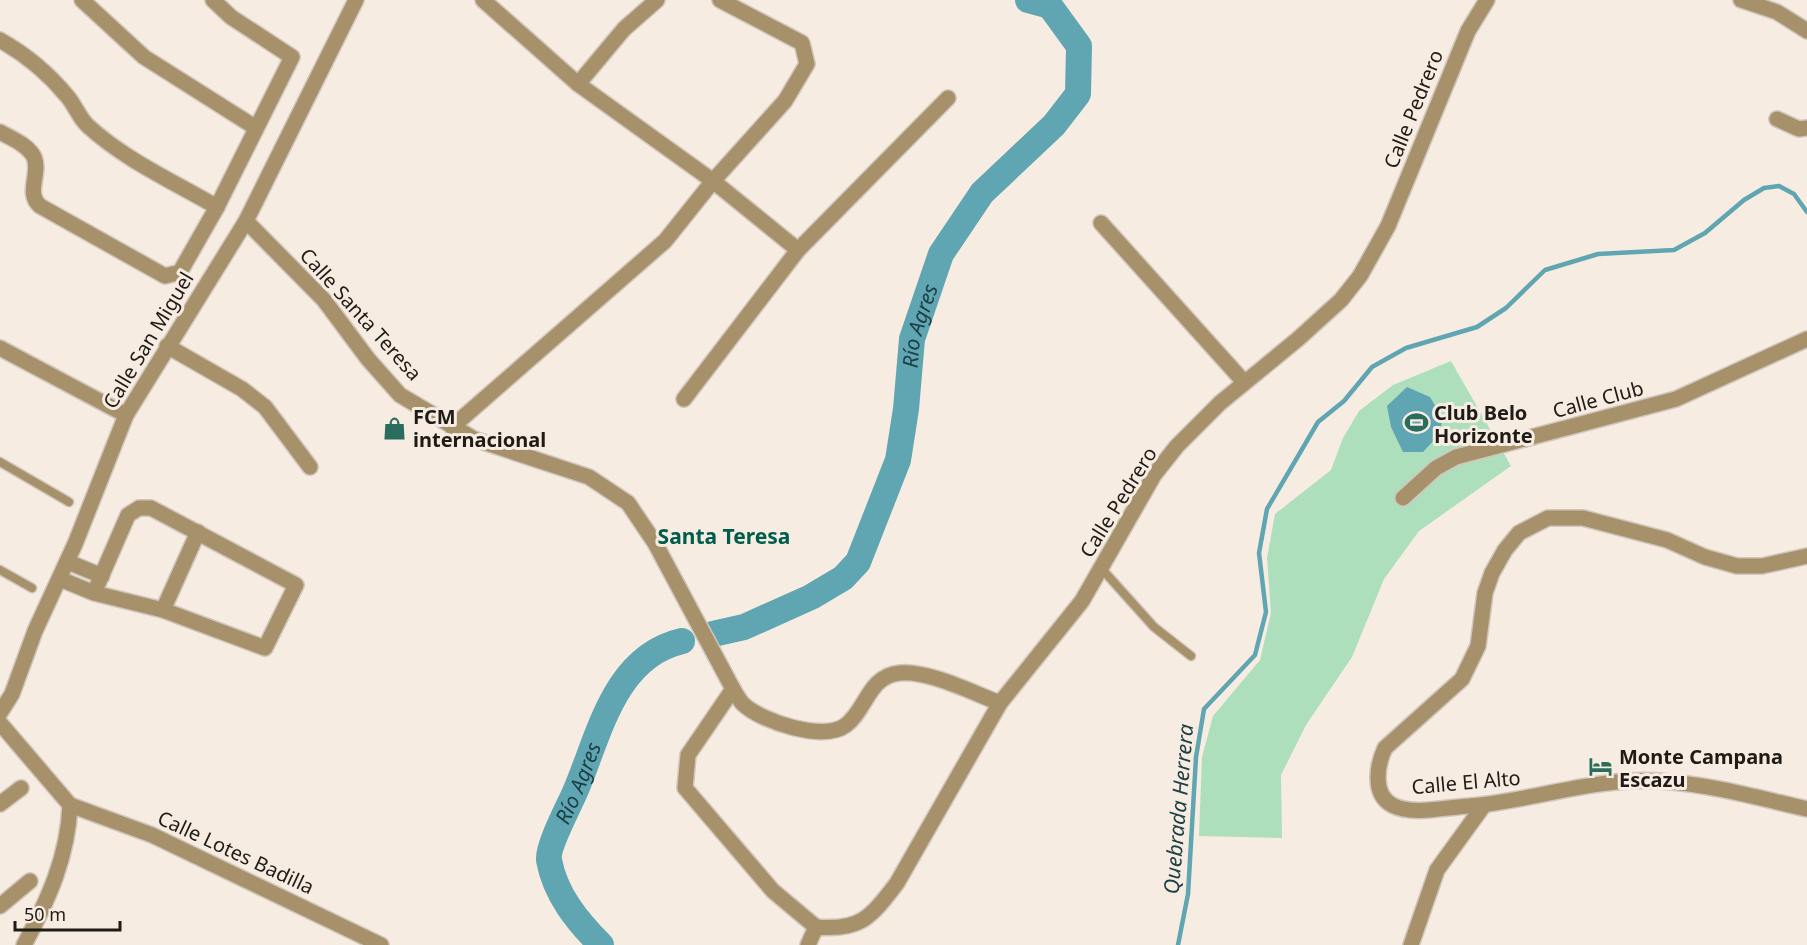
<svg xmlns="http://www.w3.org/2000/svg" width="1807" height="945" viewBox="0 0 1807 945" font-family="'Noto Sans',sans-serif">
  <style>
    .green { fill: #addfbc }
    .water { fill: #5fa6b2 }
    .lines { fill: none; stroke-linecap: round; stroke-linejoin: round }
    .stream { stroke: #5fa6b2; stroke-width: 4.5 }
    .river { stroke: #5fa6b2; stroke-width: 26 }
    .service-casing { stroke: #d0c6bd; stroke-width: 11 }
    .minor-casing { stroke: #d0c6bd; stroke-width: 18 }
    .service { stroke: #a7916a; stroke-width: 8 }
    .minor { stroke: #a7916a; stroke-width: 15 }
    .labels { text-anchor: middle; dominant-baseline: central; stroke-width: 6; stroke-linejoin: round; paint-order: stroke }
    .street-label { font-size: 20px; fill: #1f1b17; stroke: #f7ece1 }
    .poi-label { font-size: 20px; font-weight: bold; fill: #1f1b17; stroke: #f7ece1; text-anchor: start }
    .water-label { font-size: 21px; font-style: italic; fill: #1d4046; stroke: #f7ece1 }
    .neighbourhood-label { font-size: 21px; font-weight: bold; fill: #005d4d; stroke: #f7ece1 }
  </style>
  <rect width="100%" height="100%" fill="#f7ece1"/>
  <polygon class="green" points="1451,361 1511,466 1419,531 1384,579 1352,657 1306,725 1281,775 1282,838 1199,836 1202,757 1213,716 1260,660 1271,613 1267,558 1275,514 1331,470 1343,438 1359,411 1393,385"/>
  <polygon class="water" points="1407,387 1430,397 1443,419 1438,436 1423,452 1403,452 1391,427 1387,406"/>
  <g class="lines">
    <polyline class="stream" points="1178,945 1188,894 1196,757 1204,709 1255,655 1266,612 1259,553 1267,509 1318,422 1344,401 1372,367 1406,348 1477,327 1506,308 1545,270 1598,254 1674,250 1705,233 1744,200 1764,188 1779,186 1794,194 1807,212"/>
    <g class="river">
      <path id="s1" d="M713,634L744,627L811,597L843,578L858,562L898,460L906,409L912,339L941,254L982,193L1054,125L1078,94L1079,46L1050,6L1028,0"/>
      <path id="s2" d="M601,945C577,921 555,894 549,860C547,847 569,806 575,792C599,737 613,657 682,641"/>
    </g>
    <defs>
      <g id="service">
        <polyline points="0,462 69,502"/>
        <polyline points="1101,568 1154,627 1191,656"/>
        <polyline points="0,570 32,588"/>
      </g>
      <g id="minor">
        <polyline points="82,0 144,57 256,128"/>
        <polyline points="483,0 578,84 713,181 798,250"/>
        <polyline points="1741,0 1777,12 1807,31"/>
        <path d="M0,40C25,54 49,74 67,96C75,105 79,118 88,126C125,160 174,182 217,207"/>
        <polyline points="578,84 624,29 657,0"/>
        <polyline points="1777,119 1799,129 1807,128"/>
        <path d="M0,132C11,138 28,145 34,157C41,174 25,193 40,206L165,276L180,272L217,207L292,57L231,17L213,0"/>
        <path d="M246,221L324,300L368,359L400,395L474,439L589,477L628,503L655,543L733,689C736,694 739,700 743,704C762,722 824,742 846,725C867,709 868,676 900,673C928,670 973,693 1000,703"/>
        <polyline points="1101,223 1244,382"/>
        <polyline points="167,346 242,389 265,407 310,467"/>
        <polyline points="0,348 126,415"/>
        <polyline points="684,399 798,250 948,98"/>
        <polyline points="452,427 665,241 713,181 785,101 807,64 802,43 720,0"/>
        <polyline points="1403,498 1436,468 1456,457 1676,399 1807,339"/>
        <path d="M1807,556L1762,566H1737L1705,557L1667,540L1583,518H1548L1519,533L1505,550L1492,573L1485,593L1478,646L1462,679L1385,748C1377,765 1372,794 1392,805C1412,816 1447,807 1469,806C1532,801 1596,777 1659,781C1709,784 1759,798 1807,809"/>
        <polyline points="68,562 102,576"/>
        <polyline points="60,579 94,593 163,610 265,648 296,585 151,508 139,508 128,515 94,593"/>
        <polyline points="163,610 198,532"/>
        <polyline points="733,689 688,755 685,788 773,891 816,927"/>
        <polyline points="0,713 12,694 35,631 75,544 126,415 246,221 356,0"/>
        <path d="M0,723L70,805C68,857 48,900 24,945"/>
        <polyline points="0,804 21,788"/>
        <polyline points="70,805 152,835 381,945"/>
        <polyline points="0,906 30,881"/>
        <path d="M816,927C861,931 871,917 897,883L1000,703L1082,601L1154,475L1177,446L1220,403L1298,339L1341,300L1360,276L1388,226L1468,31L1487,0"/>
        <polyline points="808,945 816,927"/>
        <polyline points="1411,945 1437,870 1484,805"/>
      </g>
    </defs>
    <use href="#service" class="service-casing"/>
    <use href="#minor" class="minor-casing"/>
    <use href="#service" class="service"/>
    <use href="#minor" class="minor"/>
  </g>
  <defs>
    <symbol id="stadium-bare" viewBox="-9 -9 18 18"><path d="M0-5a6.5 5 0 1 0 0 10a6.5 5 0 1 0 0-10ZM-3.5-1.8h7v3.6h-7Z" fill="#2a6d5d" stroke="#f7ece1" stroke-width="2.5" paint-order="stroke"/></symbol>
    <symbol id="shop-bare" viewBox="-9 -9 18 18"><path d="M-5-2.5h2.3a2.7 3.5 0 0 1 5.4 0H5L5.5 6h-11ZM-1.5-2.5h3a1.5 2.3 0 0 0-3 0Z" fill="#2a6d5d" stroke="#f7ece1" stroke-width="2.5" paint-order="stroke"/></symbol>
    <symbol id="hotel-bare" viewBox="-9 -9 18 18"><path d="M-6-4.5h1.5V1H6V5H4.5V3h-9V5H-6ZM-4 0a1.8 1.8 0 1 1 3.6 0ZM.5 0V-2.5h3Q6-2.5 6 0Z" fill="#2a6d5d" stroke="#f7ece1" stroke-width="2.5" paint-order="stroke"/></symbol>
  </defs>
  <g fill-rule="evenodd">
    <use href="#stadium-bare" x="1400" y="406" width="33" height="33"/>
    <use href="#shop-bare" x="378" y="412" width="33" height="33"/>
    <use href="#hotel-bare" x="1584" y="750" width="33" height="33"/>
  </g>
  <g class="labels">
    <g class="street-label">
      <text transform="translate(1413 109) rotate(-68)">Calle Pedrero</text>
      <text transform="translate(361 314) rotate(48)">Calle Santa Teresa</text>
      <text transform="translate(148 340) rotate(-59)">Calle San Miguel</text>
      <text transform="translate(1598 399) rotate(-15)">Calle Club</text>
      <text transform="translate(1118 502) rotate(-58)">Calle Pedrero</text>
      <text transform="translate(1466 782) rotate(-5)">Calle El Alto</text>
      <text transform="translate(236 852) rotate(25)">Calle Lotes Badilla</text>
    </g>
    <g class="poi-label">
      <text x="1434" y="412">Club Belo<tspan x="1434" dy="23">Horizonte</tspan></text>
      <text x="413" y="416">FCM<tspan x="413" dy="23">internacional</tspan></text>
      <text x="1619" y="756">Monte Campana<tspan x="1619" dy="23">Escazu</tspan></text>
    </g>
    <g class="water-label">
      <text stroke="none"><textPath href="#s1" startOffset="410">Río Agres</textPath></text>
      <text stroke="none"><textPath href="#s2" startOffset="184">Río Agres</textPath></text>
      <text transform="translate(1178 809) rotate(-85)">Quebrada Herrera</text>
    </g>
    <g class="neighbourhood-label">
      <text x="724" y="536">Santa Teresa</text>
    </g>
  </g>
  <path d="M15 921v9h105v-9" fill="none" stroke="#1f1b17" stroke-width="3"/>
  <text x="24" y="921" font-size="18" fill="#1f1b17" stroke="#f7ece1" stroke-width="4.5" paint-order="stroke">50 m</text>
</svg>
